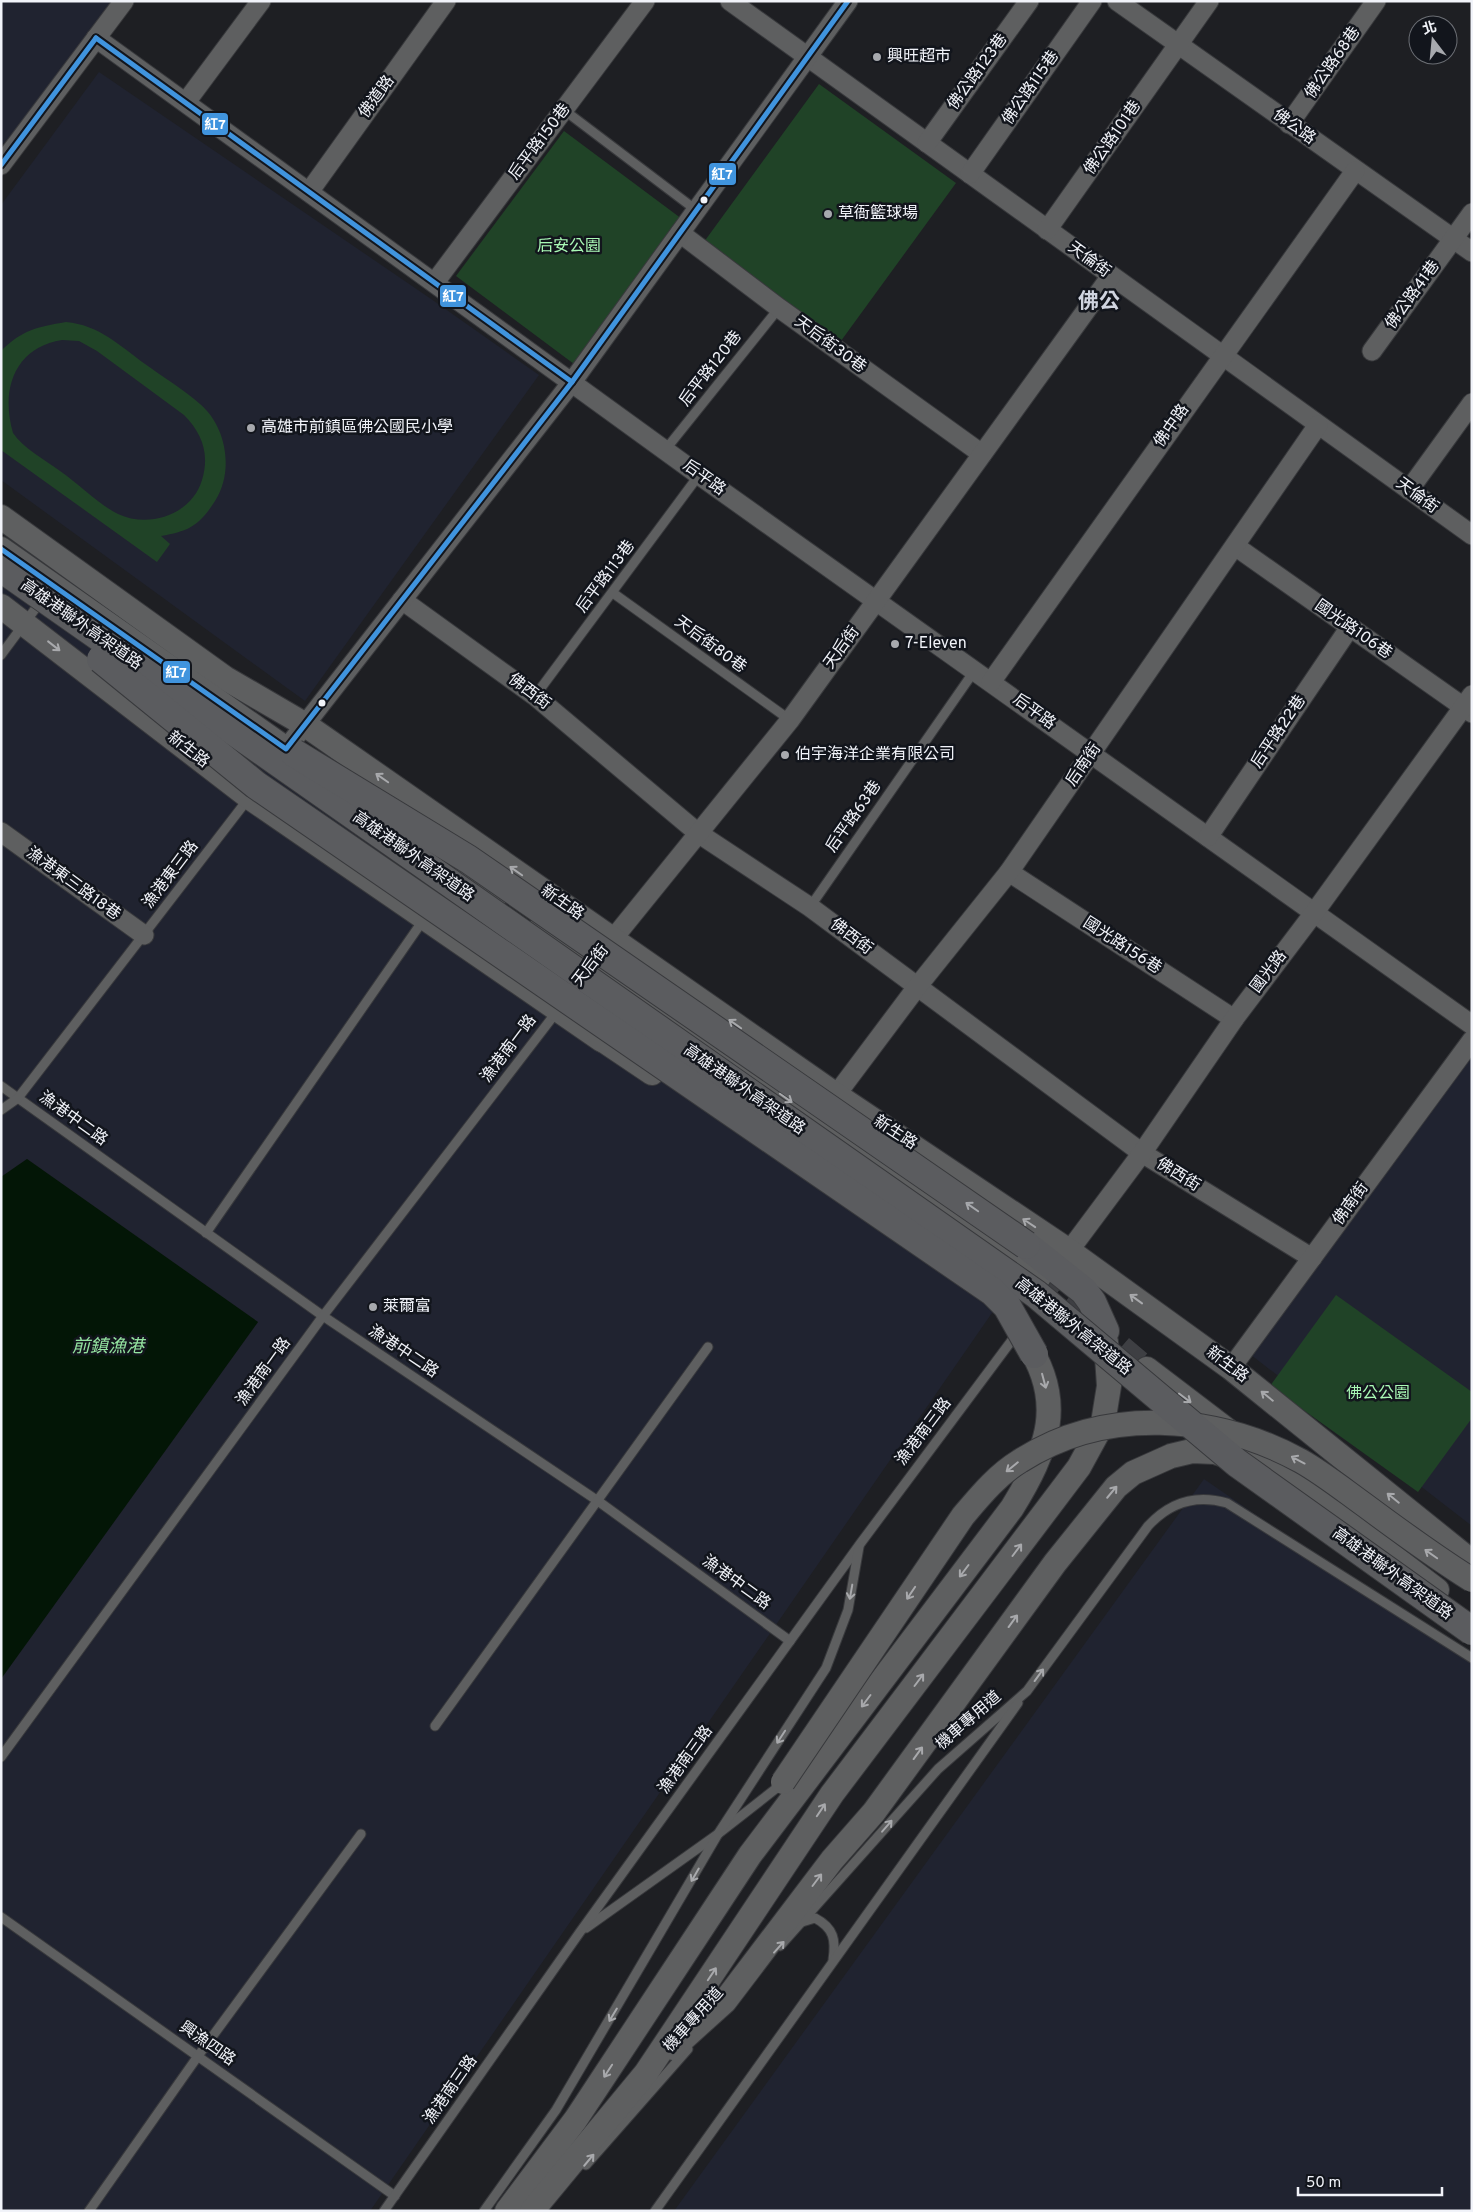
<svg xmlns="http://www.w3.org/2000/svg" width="1473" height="2212" viewBox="0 0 1473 2212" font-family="Overpass,'Noto Sans TC',sans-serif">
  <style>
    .built { fill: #202330 }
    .green { fill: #204327; fill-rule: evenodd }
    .water { fill: #031606 }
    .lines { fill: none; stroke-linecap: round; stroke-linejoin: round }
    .tertiary-tunnel { stroke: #3e3f43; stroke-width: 24; stroke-dasharray: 24 12; stroke-linecap: butt }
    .service-casing { stroke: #38393c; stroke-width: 11 }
    .minor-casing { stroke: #38393c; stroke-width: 21 }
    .tertiary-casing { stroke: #38393c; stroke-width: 26 }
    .motorway-casing { stroke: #38393c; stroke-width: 30 }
    .service { stroke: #5e5f60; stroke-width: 9 }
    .minor { stroke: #5e5f60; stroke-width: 19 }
    .tertiary { stroke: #5e5f60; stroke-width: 24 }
    .motorway { stroke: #5b5c5f; stroke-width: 28 }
    .tertiary-bridge-casing { stroke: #38393c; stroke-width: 26; stroke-linecap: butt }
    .motorway-bridge-casing { stroke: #38393c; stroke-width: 30; stroke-linecap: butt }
    .tertiary-bridge { stroke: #5e5f60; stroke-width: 24 }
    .motorway-bridge { stroke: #5b5c5f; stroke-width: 28 }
    .bus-1-casing { stroke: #12151c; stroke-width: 9 }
    .bus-1 { stroke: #4094de; stroke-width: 5 }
    .oneway { stroke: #a8a9ac }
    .oneway2 { stroke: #a6a8ac }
    .poi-dot { fill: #a7a9ae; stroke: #12151c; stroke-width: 2 }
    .bus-dot { fill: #f1f3f9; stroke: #12151c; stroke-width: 2 }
    .labels { text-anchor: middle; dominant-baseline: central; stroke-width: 5; stroke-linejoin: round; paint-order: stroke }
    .poi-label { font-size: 16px; fill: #f1f3f9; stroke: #12151c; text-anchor: start }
    .street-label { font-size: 16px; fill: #f1f3f9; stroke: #12151c }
    .park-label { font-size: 16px; fill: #a9f9b5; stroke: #12151c }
    .water-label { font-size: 18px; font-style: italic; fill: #94e3a0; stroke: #12151c }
    .district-label { font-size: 21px; font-weight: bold; fill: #d0d4df; stroke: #12151c }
    .line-badge { stroke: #12151c; stroke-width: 2 }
    .badge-label { font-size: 14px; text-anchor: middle; font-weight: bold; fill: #fff }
  </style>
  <rect width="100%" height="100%" fill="#1e1f23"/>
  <g class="built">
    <polygon points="1,1 124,1 96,38 1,146"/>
    <polygon points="99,72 434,301 539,375 305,701 1,480 1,205"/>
    <polygon points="1,579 1012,1284 370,2211 1,2211 1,1679 258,1322 27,1159 1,1177"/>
    <polygon points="1472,1043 1472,1526 1246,1351"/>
    <polygon points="1204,1479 1472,1664 1472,2211 674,2211"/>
  </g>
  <g class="green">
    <polygon points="819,84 956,183 838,345 701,246"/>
    <polygon points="564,131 682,219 574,364 456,276"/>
    <path d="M66,322C99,325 119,345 145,364C163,377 183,389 200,404C227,427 234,472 215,501C199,526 189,531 161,536L170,544L157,562L1,450V351C22,330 37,327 66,322ZM62,340L79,341L97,351L184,415C202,433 210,454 202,480C192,514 150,529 118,514C98,504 79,484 60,471C45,460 23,448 13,433C0,388 16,347 62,340Z"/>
    <polygon points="1336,1295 1472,1392 1472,1418 1418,1492 1270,1386"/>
  </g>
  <polygon class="water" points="27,1159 258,1322 1,1679 1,1177"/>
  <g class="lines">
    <polyline class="tertiary-tunnel" points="1039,1277 1147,1369"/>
    <defs>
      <g id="service">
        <polyline points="564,110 696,210"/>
        <polyline points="666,449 779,308"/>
        <polyline points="613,593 790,720"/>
        <polyline points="1,655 41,601"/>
        <polyline points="535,696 699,475"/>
        <polyline points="810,907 975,670"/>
        <polyline points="1,1086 323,1316 598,1501 790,1641"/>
        <polyline points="1,1110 18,1098 248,799"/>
        <polyline points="206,1233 424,919"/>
        <polyline points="435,1726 708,1347"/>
        <polyline points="1,1757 323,1316 558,1010"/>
        <polyline points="1,1917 395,2196"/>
        <path d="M802,1922L815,1918C834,1928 836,1940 833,1960"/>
        <polyline points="586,1928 718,1834 783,1783"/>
        <path d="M780,1946L938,1769L1027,1691L1148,1526C1170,1502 1196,1494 1227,1503L1472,1658"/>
        <polyline points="586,2165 688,2049"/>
        <polyline points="89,2211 198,2056 361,1834"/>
        <polyline points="384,2211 580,1932 860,1544 1018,1332"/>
        <polyline points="484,2211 556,2110 718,1834 826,1668 848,1610 859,1547"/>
        <polyline points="655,2211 1018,1703"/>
      </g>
      <g id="minor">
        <polyline points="730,1 1472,535"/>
        <polyline points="1117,1 1472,252"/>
        <polyline points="96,38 699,475 1472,1025"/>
        <polyline points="186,102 261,1"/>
        <polyline points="1289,124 1376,1"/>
        <polyline points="927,143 1029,1"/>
        <polyline points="1,165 124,1"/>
        <polyline points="970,174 1092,1"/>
        <polyline points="309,192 446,1"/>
        <polyline points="1047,230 1209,1"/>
        <polyline points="680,233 779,308 982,454"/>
        <polyline points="435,282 645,1"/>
        <polyline points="1372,351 1472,213"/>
        <polyline points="1409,490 1472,403"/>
        <polyline points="1235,546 1472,713"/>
        <polyline points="402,600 535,696 698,833 810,907 1142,1153 1312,1258"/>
        <polyline points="991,682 1355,171"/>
        <polyline points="286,749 572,382 848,1"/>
        <polyline points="1,832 144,935"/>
        <polyline points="1208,837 1350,627"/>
        <polyline points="1009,872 1234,1019"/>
        <polyline points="604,950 790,720 1111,276"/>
        <polyline points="836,1095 917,987 1009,872 1318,425"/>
        <polyline points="1069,1251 1142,1153 1234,1019 1314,913 1472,695"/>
        <polyline points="1231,1368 1472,1040"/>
      </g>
      <g id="tertiary">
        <polyline points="1,517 225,678 304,724 836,1095 1069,1251 1231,1368 1472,1562"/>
        <polyline points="1,549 309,765"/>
        <polyline points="1,606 249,797 602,1040"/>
        <polyline points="408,836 494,898"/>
        <polyline points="539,930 558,944 595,963 1039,1277"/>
        <polyline points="589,1011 603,1040 652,1073"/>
        <polyline points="1147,1369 1437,1590"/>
        <polyline points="673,2048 725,2001 832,1860 874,1812 1055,1563 1116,1487 1133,1473 1171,1456 1192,1451 1215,1452 1234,1458"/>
        <path d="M507,2211L576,2119L750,1855L1012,1508C1048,1450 1067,1400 1024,1339"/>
        <polyline points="532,2211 646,2073 832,1794 1079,1467 1103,1423 1109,1386 1106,1342"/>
      </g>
      <polyline id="motorway" points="1026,1245 1084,1291 1092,1302 1105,1331"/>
    </defs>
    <use href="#service" class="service-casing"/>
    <use href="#minor" class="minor-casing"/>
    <use href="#tertiary" class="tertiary-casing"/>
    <use href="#motorway" class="motorway-casing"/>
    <use href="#service" class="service"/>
    <use href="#minor" class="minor"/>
    <use href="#tertiary" class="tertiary"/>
    <use href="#motorway" class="motorway"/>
    <defs>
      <path id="tertiary-bridge" d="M783,1782L963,1516C980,1496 997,1475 1020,1461C1105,1406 1215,1414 1301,1461C1324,1474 1345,1491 1366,1506C1401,1532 1435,1557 1472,1580"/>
      <g id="motorway-bridge">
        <polyline points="1,568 1036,1294 1237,1463 1472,1631"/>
        <polyline points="101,659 256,785 993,1292 1007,1306 1034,1354"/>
        <polyline points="294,753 468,859 1026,1245"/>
      </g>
    </defs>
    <use href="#tertiary-bridge" class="tertiary-bridge-casing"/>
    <use href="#motorway-bridge" class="motorway-bridge-casing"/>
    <use href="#tertiary-bridge" class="tertiary-bridge"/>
    <use href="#motorway-bridge" class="motorway-bridge"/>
    <defs>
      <g id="bus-1">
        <polyline points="96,38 572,382"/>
        <polyline points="1,165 96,38"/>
        <polyline points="1,549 286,749 572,382 848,1"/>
      </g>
    </defs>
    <use href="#bus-1" class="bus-1-casing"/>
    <use href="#bus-1" class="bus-1"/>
  </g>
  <defs><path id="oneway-shaft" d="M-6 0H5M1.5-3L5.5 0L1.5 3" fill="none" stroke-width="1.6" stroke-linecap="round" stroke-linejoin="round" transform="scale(1.25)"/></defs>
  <g class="oneway">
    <use href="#oneway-shaft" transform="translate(54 646) rotate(38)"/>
    <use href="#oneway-shaft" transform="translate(382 778) rotate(-145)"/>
    <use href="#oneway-shaft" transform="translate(516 871) rotate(-145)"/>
    <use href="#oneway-shaft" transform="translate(735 1024) rotate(-145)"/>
    <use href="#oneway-shaft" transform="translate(786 1098) rotate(35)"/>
    <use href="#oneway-shaft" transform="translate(1029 1223) rotate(-146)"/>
    <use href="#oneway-shaft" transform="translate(1136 1299) rotate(-144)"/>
    <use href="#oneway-shaft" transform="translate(1044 1381) rotate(75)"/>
    <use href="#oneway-shaft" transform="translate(1267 1396) rotate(-141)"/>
    <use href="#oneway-shaft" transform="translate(1185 1398) rotate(37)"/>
    <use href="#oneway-shaft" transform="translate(1298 1460) rotate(-152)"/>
    <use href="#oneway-shaft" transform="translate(1012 1467) rotate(141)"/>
    <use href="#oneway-shaft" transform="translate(1112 1492) rotate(-50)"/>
    <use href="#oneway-shaft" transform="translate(1393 1498) rotate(-141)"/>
    <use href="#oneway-shaft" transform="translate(1017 1550) rotate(-53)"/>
    <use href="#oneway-shaft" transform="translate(1431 1554) rotate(-145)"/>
    <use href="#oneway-shaft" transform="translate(964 1571) rotate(127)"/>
    <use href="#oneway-shaft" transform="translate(851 1592) rotate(100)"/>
    <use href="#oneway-shaft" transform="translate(911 1593) rotate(124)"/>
    <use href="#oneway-shaft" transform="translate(1013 1621) rotate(-54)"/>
    <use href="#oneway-shaft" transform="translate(1039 1675) rotate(-54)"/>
    <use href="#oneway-shaft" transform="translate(919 1680) rotate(-53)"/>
    <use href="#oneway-shaft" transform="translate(866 1701) rotate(127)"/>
    <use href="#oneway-shaft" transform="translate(781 1737) rotate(123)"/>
    <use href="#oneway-shaft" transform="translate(918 1753) rotate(-54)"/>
    <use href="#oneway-shaft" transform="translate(821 1810) rotate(-56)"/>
    <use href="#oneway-shaft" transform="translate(887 1826) rotate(-49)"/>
    <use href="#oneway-shaft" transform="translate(695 1875) rotate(120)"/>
    <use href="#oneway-shaft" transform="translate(817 1880) rotate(-53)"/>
    <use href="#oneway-shaft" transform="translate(779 1947) rotate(-48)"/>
    <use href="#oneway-shaft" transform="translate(712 1974) rotate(-56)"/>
    <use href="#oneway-shaft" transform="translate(613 2015) rotate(121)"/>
    <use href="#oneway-shaft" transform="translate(608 2071) rotate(123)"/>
    <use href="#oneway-shaft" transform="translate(589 2160) rotate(-50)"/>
  </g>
  <use class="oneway2" href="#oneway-shaft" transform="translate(972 1207) rotate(-145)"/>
  <g class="poi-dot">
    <circle cx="877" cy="57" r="5"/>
    <circle cx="828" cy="214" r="5"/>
    <circle cx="251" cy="428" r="5"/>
    <circle cx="895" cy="644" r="5"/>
    <circle cx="785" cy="755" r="5"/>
    <circle cx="373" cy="1307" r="5"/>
  </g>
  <g class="bus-dot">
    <circle cx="704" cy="200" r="4.5"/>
    <circle cx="322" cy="703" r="4.5"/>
  </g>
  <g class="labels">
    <g class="poi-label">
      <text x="887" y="57">興旺超市</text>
      <text x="838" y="214">草衙籃球場</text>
      <text x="261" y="428">高雄市前鎮區佛公國民小學</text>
      <text x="905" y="644">7-Eleven</text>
      <text x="795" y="755">伯宇海洋企業有限公司</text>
      <text x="383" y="1307">萊爾富</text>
    </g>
    <g class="street-label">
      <text transform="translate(1333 63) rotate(-55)">佛公路68巷</text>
      <text transform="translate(978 72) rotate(-54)">佛公路123巷</text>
      <text transform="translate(1031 88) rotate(-55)">佛公路115巷</text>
      <text transform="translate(377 97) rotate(-54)">佛道路</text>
      <text transform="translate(1294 127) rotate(36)">佛公路</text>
      <text transform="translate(1113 138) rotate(-55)">佛公路101巷</text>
      <text transform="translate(540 142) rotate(-53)">后平路150巷</text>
      <text transform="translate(1089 260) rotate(36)">天倫街</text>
      <text transform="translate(1413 295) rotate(-54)">佛公路41巷</text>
      <text transform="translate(830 345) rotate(36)">天后街30巷</text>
      <text transform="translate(711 369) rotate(-52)">后平路120巷</text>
      <text transform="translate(1172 426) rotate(-55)">佛中路</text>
      <text transform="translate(704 478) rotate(36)">后平路</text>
      <text transform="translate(1417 496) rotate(36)">天倫街</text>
      <text transform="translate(606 577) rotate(-53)">后平路113巷</text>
      <text transform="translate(81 625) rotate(35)">高雄港聯外高架道路</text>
      <text transform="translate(1353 630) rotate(35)">國光路106巷</text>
      <text transform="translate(710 645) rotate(36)">天后街80巷</text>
      <text transform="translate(842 648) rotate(-54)">天后街</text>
      <text transform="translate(529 692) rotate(37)">佛西街</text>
      <text transform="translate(1034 712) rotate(36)">后平路</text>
      <text transform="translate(1279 732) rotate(-56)">后平路22巷</text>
      <text transform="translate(188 750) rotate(38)">新生路</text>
      <text transform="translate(1084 765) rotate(-55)">后南街</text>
      <text transform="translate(854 817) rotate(-55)">后平路63巷</text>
      <text transform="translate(413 857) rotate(35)">高雄港聯外高架道路</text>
      <text transform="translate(171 875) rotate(-53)">漁港東三路</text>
      <text transform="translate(73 884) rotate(36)">漁港東三路18巷</text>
      <text transform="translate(562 903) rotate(35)">新生路</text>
      <text transform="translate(851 937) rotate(37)">佛西街</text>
      <text transform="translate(1122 946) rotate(33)">國光路156巷</text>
      <text transform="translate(591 966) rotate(-52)">天后街</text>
      <text transform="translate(1269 972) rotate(-53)">國光路</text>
      <text transform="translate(509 1049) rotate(-53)">漁港南一路</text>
      <text transform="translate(744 1090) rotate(35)">高雄港聯外高架道路</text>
      <text transform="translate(73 1119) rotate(36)">漁港中二路</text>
      <text transform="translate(895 1133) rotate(33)">新生路</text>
      <text transform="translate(1178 1175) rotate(32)">佛西街</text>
      <text transform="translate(1351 1204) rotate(-54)">佛南街</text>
      <text transform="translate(1073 1327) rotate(39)">高雄港聯外高架道路</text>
      <text transform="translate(403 1352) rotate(34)">漁港中二路</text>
      <text transform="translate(1227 1365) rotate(37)">新生路</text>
      <text transform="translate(264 1372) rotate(-54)">漁港南一路</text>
      <text transform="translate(924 1432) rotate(-53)">漁港南三路</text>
      <text transform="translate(1392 1574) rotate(36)">高雄港聯外高架道路</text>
      <text transform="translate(736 1583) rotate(36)">漁港中二路</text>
      <text transform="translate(969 1721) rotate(-41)">機車專用道</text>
      <text transform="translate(686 1760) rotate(-54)">漁港南三路</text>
      <text transform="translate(694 2020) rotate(-48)">機車專用道</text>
      <text transform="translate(207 2044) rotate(35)">興漁四路</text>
      <text transform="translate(451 2090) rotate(-55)">漁港南三路</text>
    </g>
    <g class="park-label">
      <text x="569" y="247">后安公園</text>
      <text x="1378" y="1394">佛公公園</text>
    </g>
    <g class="water-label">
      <text x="108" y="1347">前鎮漁港</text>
    </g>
    <g class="district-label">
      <text x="1099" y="302">佛公</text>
    </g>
  </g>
  <g class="line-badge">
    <rect x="201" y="112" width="28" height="24" rx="5" fill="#4094de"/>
    <rect x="708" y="162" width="29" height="24" rx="5" fill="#4094de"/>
    <rect x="439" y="284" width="28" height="24" rx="5" fill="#4094de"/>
    <rect x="162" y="660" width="29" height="24" rx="5" fill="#4094de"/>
  </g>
  <g class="badge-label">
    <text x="215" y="129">紅7</text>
    <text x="722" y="179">紅7</text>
    <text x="453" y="301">紅7</text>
    <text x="176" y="677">紅7</text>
  </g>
  <rect width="1473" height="2212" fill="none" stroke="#f1f3f9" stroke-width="5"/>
  <g transform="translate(1433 40) rotate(344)"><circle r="24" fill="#12151c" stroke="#6b6e74"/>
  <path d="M0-4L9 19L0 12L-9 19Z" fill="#a7a9ae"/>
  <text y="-8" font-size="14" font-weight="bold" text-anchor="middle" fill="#f1f3f9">北</text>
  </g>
  <path d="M1298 2187v8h144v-8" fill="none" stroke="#f1f3f9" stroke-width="2.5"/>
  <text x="1306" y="2187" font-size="15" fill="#f1f3f9" stroke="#12151c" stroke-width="4" paint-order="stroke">50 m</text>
</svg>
